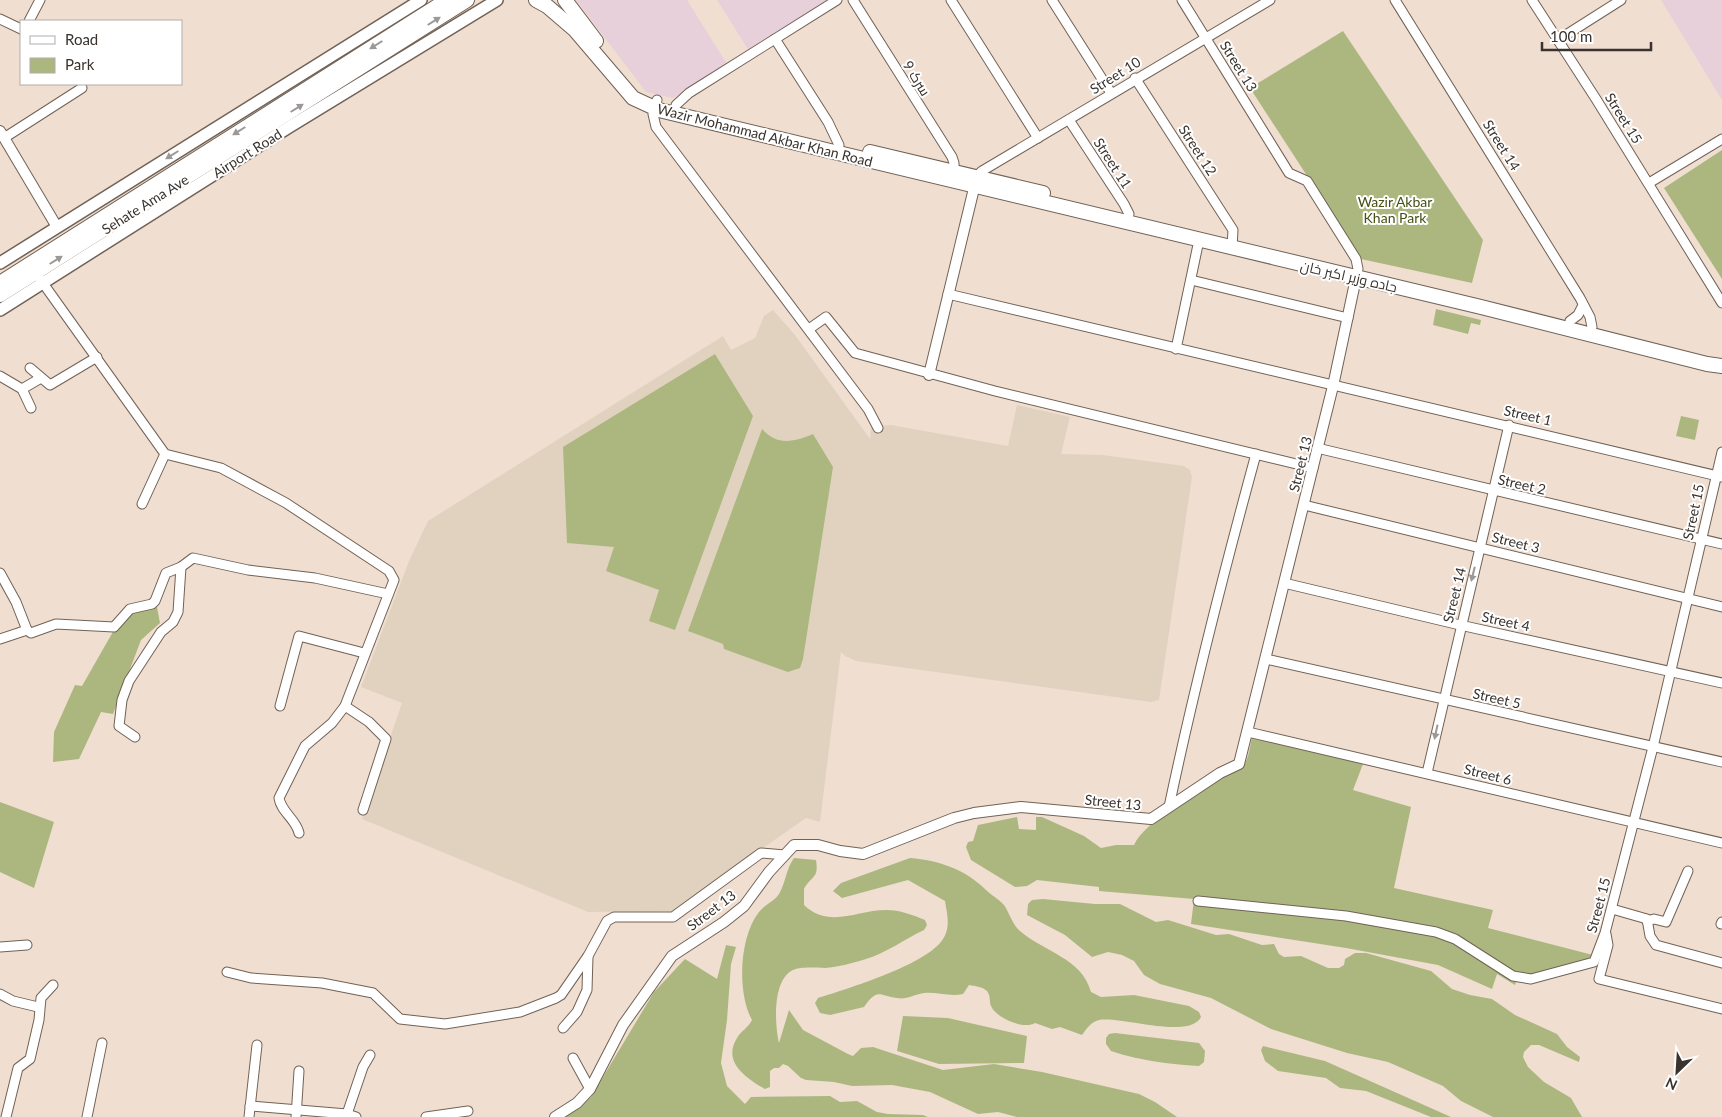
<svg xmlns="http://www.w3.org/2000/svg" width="1722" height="1117" viewBox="0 0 1722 1117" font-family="Lato,Cairo,sans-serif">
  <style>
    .commercial { fill: #e8d0db }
    .medical { fill: #e1d2c0 }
    .green { fill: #acb780 }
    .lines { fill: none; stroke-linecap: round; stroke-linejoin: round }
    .minor-casing { stroke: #716256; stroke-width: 11 }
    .tertiary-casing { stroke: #716256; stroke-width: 12 }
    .secondary-casing { stroke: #716256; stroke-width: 14 }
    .primary-casing { stroke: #716256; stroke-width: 16 }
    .minor { stroke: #fff; stroke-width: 9 }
    .tertiary { stroke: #fff; stroke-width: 10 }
    .secondary { stroke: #fff; stroke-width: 11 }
    .primary { stroke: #fff; stroke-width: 14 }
    .oneway { fill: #9c9896 }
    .labels { text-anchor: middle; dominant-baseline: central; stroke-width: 4; stroke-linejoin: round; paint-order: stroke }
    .street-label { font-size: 14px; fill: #39322d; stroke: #fff }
    .park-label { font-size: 14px; fill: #465013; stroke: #fff }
  </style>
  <rect width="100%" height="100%" fill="#f0ded1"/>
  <g class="commercial">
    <polygon points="576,0 687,0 727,64 673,98 646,92"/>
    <polygon points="717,0 830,0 749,51"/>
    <polygon points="1661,0 1722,0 1722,100"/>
  </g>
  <polygon class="medical" points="773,310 795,335 870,439 871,427 891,425 1008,446 1017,405 1070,417 1061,454 1103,455 1184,466 1190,470 1192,477 1159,700 1151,702 856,661 845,656 841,652 820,822 806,818 673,911 588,912 362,819 402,703 361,687 409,561 428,521 723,336 731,350 755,338 764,316"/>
  <g class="green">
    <polygon points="1343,31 1483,240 1472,283 1361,259 1250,88"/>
    <polygon points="1722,150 1722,279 1664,188"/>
    <polygon points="1436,309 1481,320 1480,325 1471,323 1468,334 1433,325"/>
    <polygon points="715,354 753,416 675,630 649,621 659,590 606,571 614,547 567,543 563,447"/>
    <polygon points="1681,416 1699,420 1695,440 1676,436"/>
    <path d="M762,429C777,446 794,442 813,434L833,467L803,659L800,668L788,672L724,649L723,644L688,631Z"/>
    <polygon points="157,607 160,623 141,640 113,714 101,712 79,759 53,762 54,732 75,685 82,686 114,630 135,612"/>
    <path d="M1252,738L1363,764L1353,790L1411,807L1394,888L1493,910L1488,928L1593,955L1590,959L1530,977L1519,974L1515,985L1497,974L1492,989L1438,965L1346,948L1191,924L1194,899L1099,891V887L1037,880L1027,886L1015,887L971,860L966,847L968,842L973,841L978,825L1017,817L1019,829L1036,830V817H1042L1084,836L1101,848L1116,845H1134C1145,820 1202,791 1226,775C1249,768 1247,759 1252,738Z"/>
    <polygon points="0,802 54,822 34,888 0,872"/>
    <path d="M794,858L816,860C819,879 812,875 804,889V905C829,929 857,910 886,910C900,910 913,915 925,920L927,925L924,930C905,939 886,953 866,959C853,963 838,967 825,968C815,968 800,966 791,971C772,983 775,1026 779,1043L789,1010L803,1030L848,1054L853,1056L861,1048L873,1047L943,1070L994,1064L1042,1072L1139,1094L1155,1102L1177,1117H1017L998,1112L978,1114L930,1092L892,1085L852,1086L834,1082L806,1080L801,1078L788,1066L783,1064L779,1068H774L770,1071V1087L765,1089C746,1078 722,1062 737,1038C741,1031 748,1028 752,1020C737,993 739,937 759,912C764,905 775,901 779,894C786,882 786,869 794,858Z"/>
    <path d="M910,858C939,860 966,870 986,890C992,896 999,899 1004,905C1010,914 1012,924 1020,931C1044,952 1082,958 1091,992L1101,997L1134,995L1189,1006L1199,1012L1201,1017C1189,1040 1122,1016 1099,1020C1091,1022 1087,1028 1082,1035L1060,1027L1052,1029L1035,1023C1024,1030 996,1018 991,1006C989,1001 991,996 987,991C983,987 975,986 969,985L963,994C950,997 937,992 924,993C916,994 906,1000 897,998C879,996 878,987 864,1007L830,1015L820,1013L815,1003L818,998C847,989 928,964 943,939C951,927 947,914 945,901L908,880L842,898L833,891L841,883Z"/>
    <polygon points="1043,899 1095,904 1120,904 1156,922 1168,920 1216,935 1229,934 1262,945 1274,944 1279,954 1284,957 1301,956 1328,968 1339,968 1344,965 1345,959 1355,953 1366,953 1431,971 1452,989 1470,995 1492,999 1515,1015 1557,1034 1567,1047 1580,1057 1579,1062 1539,1045 1531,1045 1524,1052 1523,1057 1528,1067 1544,1082 1571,1098 1582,1117 1493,1117 1461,1101 1443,1086 1388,1062 1347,1053 1271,1029 1211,998 1160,984 1144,975 1134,961 1122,955 1108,952 1092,957 1065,935 1027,915 1028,904 1032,900"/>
    <polygon points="726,945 736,947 731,964 727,1020 721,1063 727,1086 745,1104 751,1097 830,1096 840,1102 857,1101 877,1112 888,1114 923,1115 928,1117 565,1117 591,1097 654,992 685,959 717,979"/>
    <polygon points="903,1016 948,1018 1027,1036 1024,1063 939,1064 897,1051"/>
    <path d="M1115,1033L1199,1043L1205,1051L1204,1062L1199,1066C1168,1064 1141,1061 1111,1051L1106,1044V1038L1109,1034Z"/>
    <polygon points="1263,1046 1325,1061 1451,1117 1431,1117 1366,1091 1340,1088 1326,1078 1278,1071 1265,1061 1261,1050"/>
  </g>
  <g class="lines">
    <defs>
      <g id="minor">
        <polyline points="853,0 952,157 954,163 954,176"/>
        <polyline points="951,0 1038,138"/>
        <polyline points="1052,0 1111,93"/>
        <polyline points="1182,0 1289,173 1307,181 1356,259 1358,269 1356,278"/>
        <polyline points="1395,0 1580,298 1590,317 1592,327"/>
        <polyline points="1532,0 1596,99 1722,303"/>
        <polyline points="0,19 21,29"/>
        <polyline points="29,21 40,0"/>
        <polyline points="775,39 828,122 839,145 838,154"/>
        <polyline points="1558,40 1621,0"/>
        <polyline points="1135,78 1233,230 1232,248"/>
        <polyline points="657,100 653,114 656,127 868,409 878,428"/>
        <polyline points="676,105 689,93 837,0"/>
        <polyline points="1069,120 1124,204 1129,214 1127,223"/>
        <polyline points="4,138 82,88"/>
        <polyline points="977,176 982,171 1270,0"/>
        <polyline points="1649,183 1722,139"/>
        <path d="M40,279L165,454L221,468L286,503L389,571L394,580L345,706L332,723L305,746L279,798C281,812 296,819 299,833"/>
        <polyline points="1191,280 1348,318"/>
        <polyline points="948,294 1722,477"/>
        <polyline points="1570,321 1578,315 1583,305"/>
        <polyline points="809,329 826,317 855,353 995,391 1313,468"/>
        <polyline points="1176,349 1199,240"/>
        <polyline points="30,368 50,385 97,357"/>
        <polyline points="0,376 22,389 31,408"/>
        <polyline points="22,389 41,378"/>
        <polyline points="1317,448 1722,544"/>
        <polyline points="142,504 165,454"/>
        <polyline points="1304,505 1722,607"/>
        <polyline points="0,573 16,602 27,630"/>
        <polyline points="1284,583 1460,625 1722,683"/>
        <polyline points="0,639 27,630 31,633 56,624 114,627 130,609 152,604 155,601 166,573 181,567 193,558 248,570 315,578 388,594"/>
        <polyline points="1266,659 1722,762"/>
        <polyline points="280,706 299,636 364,653"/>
        <polyline points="345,706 369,722 386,739 363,810"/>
        <polyline points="1248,732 1722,843"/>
        <polyline points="135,737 119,726 122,700 129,681 161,632 173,622 178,612 181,567"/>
        <polyline points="1427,773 1509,425"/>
        <path d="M1169,807C1194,688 1224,571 1256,454"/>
        <polyline points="1198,901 1346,916 1436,932 1455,939 1513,976 1531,979 1594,962 1605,933 1653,747 1722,452"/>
        <polyline points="1612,909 1647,919 1650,936 1656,945 1722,963"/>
        <polyline points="1647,921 1654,919 1666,922 1688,871"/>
        <polyline points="1721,924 1722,922"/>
        <polyline points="1606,934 1608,945 1599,979 1722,1009"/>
        <polyline points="0,947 27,945"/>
        <polyline points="227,972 251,978 322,983 373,993 400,1019 445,1024 520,1012 556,998 561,995 588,956 607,921 614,917 673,917 761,853 785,855"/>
        <polyline points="0,994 13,1001 38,1007"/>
        <polyline points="563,1028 577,1012 587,990 588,956"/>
        <polyline points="573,1058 590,1089"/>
        <polyline points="250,1106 347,1114 356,1117"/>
        <polyline points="347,1114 363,1067 370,1055"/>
        <polyline points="6,1117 18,1068 30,1059 39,1020 41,998 53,985"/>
        <polyline points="87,1117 102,1043"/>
        <polyline points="249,1117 257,1045"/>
        <polyline points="296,1117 299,1071"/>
        <polyline points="426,1117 468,1111"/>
      </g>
      <g id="tertiary">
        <polyline points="0,131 57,227"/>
        <polyline points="929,375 976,180"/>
        <polyline points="555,1117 577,1103 590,1089 623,1025 672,956 724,922 744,906 769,872 794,845 818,845 840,851 863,854 954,818 974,813 1021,807 1151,819 1220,773 1239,764 1333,386 1356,278"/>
      </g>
      <g id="secondary">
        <polyline points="0,263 421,0"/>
        <polyline points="0,310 289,127 497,0"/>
      </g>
      <g id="primary">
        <polyline points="536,0 547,6 575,30 633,98 659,110 1481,307 1707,364 1722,366"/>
        <polyline points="565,0 596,41"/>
        <polyline points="870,152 1043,193"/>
        <polyline points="0,283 447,0"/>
        <polyline points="0,295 467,0"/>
      </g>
    </defs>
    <use href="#minor" class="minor-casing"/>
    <use href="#tertiary" class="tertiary-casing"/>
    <use href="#secondary" class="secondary-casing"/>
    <use href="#primary" class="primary-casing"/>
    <use href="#minor" class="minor"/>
    <use href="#tertiary" class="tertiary"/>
    <use href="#secondary" class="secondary"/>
    <use href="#primary" class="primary"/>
  </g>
  <defs><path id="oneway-solid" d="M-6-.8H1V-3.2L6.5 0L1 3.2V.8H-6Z" transform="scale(1.25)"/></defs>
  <g class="oneway">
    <use href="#oneway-solid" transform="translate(434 21) rotate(-32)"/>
    <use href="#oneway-solid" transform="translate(376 45) rotate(148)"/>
    <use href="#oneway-solid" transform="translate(297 108) rotate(-32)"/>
    <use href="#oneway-solid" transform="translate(239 131) rotate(148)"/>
    <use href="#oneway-solid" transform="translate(172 155) rotate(148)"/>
    <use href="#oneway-solid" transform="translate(56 260) rotate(-32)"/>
    <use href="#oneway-solid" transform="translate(1473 574) rotate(104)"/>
    <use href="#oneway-solid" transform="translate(1436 732) rotate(102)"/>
  </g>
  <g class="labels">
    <g class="street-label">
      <text transform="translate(1239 66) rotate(58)">Street 13</text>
      <text transform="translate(1115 75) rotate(-32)">Street 10</text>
      <text transform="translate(917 78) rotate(58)">سرک 9</text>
      <text transform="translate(1624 118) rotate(58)">Street 15</text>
      <text transform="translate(765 135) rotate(14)">Wazir Mohammad Akbar Khan Road</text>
      <text transform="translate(1502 145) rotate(58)">Street 14</text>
      <text transform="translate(1198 150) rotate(57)">Street 12</text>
      <text transform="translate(247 153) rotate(-32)">Airport Road</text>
      <text transform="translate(1113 163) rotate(57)">Street 11</text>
      <text transform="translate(145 204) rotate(-32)">Sehate Ama Ave</text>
      <text transform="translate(1349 276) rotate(13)">جاده وزیر اکبر خان</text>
      <text transform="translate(1528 415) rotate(13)">Street 1</text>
      <text transform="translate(1300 464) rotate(-76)">Street 13</text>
      <text transform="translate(1522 484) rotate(13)">Street 2</text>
      <text transform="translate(1693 512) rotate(-78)">Street 15</text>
      <text transform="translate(1516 542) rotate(14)">Street 3</text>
      <text transform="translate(1454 595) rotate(-76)">Street 14</text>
      <text transform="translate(1506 621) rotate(12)">Street 4</text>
      <text transform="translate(1497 698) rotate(13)">Street 5</text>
      <text transform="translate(1488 774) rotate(14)">Street 6</text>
      <text transform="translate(1113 802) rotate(6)">Street 13</text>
      <text transform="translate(1598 905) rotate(-75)">Street 15</text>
      <text transform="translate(711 910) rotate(-37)">Street 13</text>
    </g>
    <g class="park-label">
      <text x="1395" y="201">Wazir Akbar<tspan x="1395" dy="16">Khan Park</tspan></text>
    </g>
  </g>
  <rect x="20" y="20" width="162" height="65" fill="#ffffff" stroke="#b0adab"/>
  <rect x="30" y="36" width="25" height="8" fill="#ffffff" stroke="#b0adab"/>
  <text x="65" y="45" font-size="15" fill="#39322d">Road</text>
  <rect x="30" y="58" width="25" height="15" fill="#acb780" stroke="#b0adab"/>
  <text x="65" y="70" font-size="15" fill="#39322d">Park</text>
  <g transform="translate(1677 1072) rotate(205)" stroke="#ffffff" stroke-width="4" paint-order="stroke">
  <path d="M0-4L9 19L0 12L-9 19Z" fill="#39322d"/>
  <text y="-8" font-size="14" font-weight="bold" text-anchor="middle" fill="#39322d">N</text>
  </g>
  <path d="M1542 42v8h109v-8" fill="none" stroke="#39322d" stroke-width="2.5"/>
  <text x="1550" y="42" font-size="15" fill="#39322d" stroke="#ffffff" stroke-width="4" paint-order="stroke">100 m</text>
</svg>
